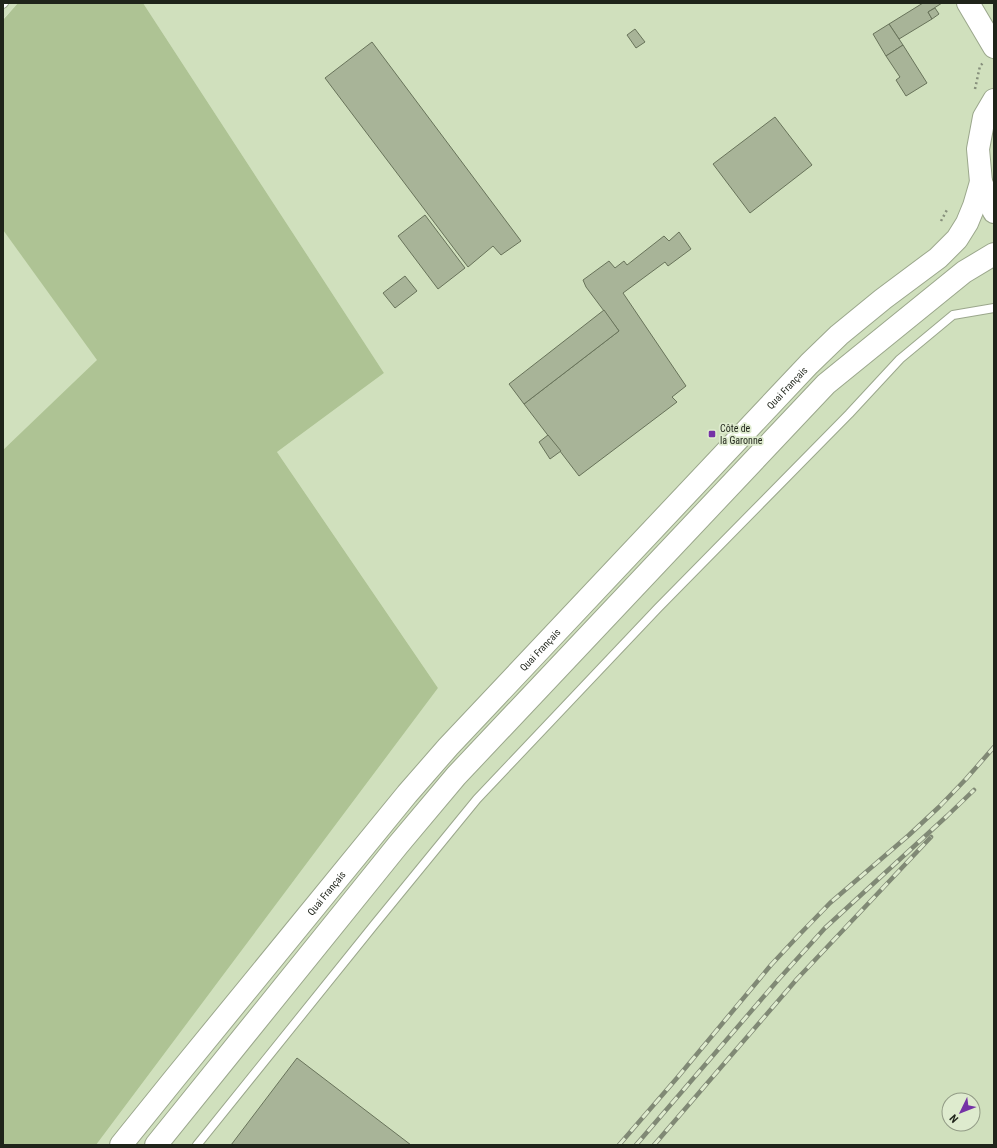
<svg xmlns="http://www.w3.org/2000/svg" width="997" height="1148" viewBox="0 0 997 1148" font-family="'Roboto Condensed',sans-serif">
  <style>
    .built { fill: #d0e0bd; fill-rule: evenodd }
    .green { fill: #aec394 }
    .building { fill: #a8b498; stroke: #68735a }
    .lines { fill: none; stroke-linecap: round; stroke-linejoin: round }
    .lane-casing { stroke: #9ba78c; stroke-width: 10 }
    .secondary-casing { stroke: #9ba78c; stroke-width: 24 }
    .path { stroke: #868f7b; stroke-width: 2.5; stroke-dasharray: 2 3; stroke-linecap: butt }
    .lane { stroke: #fff; stroke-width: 8 }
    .secondary { stroke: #fff; stroke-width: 22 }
    .rail-casing { stroke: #808975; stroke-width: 4.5 }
    .rail { stroke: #deebce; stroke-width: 3; stroke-dasharray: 9; stroke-linecap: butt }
    .poi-dot { fill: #7532a6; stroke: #deebce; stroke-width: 1.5 }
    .labels { text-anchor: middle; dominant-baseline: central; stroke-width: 3.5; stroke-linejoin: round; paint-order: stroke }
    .street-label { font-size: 10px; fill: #1f241a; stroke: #deebce }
    .poi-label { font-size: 10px; fill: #1f241a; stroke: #deebce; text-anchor: start }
  </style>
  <rect width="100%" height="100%" fill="#deebce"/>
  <g class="built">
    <polygon points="3,3 18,3 3,19"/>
    <path d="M143,3H994V1145H96L438,688L277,452L384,373ZM949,1100H973V1124H949Z"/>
    <polygon points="3,230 98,360 3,450"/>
  </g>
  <polygon class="green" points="18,3 143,3 384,373 277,452 438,688 96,1145 3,1145 3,450 97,360 3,230 3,20"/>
  <g class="building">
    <polygon points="923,3 942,3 928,12 932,19 899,39 889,24"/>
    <polygon points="935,8 939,14 932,19 928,12"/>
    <polygon points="889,24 903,45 886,56 873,34"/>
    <polygon points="635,29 645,42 636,48 627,35"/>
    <polygon points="372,42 521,241 501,255 493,246 468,267 325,78"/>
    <polygon points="903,45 927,83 906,96 896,80 900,77 886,56"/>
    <polygon points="775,117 812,165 750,213 713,164"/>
    <polygon points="425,215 465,268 438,289 398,236"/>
    <polygon points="679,232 691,249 668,266 665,262 623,293 686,386 672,397 677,402 579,476 524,404 619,331 586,287 583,280 609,261 615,268 624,261 627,265 664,236 669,241"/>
    <polygon points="405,276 417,291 395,308 383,293"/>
    <polygon points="604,310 619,331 524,404 509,384"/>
    <polygon points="548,435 561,451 550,459 539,442"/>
    <polygon points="297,1058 411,1145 231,1145"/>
  </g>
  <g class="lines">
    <defs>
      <g id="lane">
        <polyline points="3,4 4,3"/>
        <polyline points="197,1145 374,925 477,799 658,608 849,414 900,359 953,315 994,308"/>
      </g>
      <g id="secondary">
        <polyline points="968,3 994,47"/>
        <polyline points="994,100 984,117 978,149 981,182 994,212"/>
        <path id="s1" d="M121,1145L175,1078L407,794L448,747L809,364L839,335L883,299L938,258L957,239L967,223L974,206L981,182"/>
        <polyline points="156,1145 398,845 456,776 826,384 964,272 994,254"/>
      </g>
    </defs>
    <use href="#lane" class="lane-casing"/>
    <use href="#secondary" class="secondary-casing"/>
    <g class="path">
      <polyline points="975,89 980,66 983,63"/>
      <polyline points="941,221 948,208"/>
    </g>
    <use href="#lane" class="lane"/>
    <use href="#secondary" class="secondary"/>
    <defs>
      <g id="rail">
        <polyline points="619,1145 677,1078 771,965 799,935 830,903 909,835 939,807 966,779 994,747"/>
        <polyline points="636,1145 778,980 825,928 947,816 974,790"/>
        <polyline points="654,1145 797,979 931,837"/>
      </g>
    </defs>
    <use href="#rail" class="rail-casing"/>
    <use href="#rail" class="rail"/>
  </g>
  <rect class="poi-dot" x="708" y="430" width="8" height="8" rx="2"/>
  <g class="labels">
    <g class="street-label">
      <text stroke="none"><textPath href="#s1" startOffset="1009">Quai Français</textPath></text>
      <text stroke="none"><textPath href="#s1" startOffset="649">Quai Français</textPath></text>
      <text stroke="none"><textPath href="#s1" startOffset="325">Quai Français</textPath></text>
    </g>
    <g class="poi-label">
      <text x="720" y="428">Côte de<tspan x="720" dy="12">la Garonne</tspan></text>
    </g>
  </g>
  <rect width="997" height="1148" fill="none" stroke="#1f241a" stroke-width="8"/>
  <g transform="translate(961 1112) rotate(227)"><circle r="19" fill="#deebce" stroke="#929b86"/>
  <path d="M0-3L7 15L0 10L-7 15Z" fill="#7532a6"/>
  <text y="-6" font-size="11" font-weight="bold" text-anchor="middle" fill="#1f241a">N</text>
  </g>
</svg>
